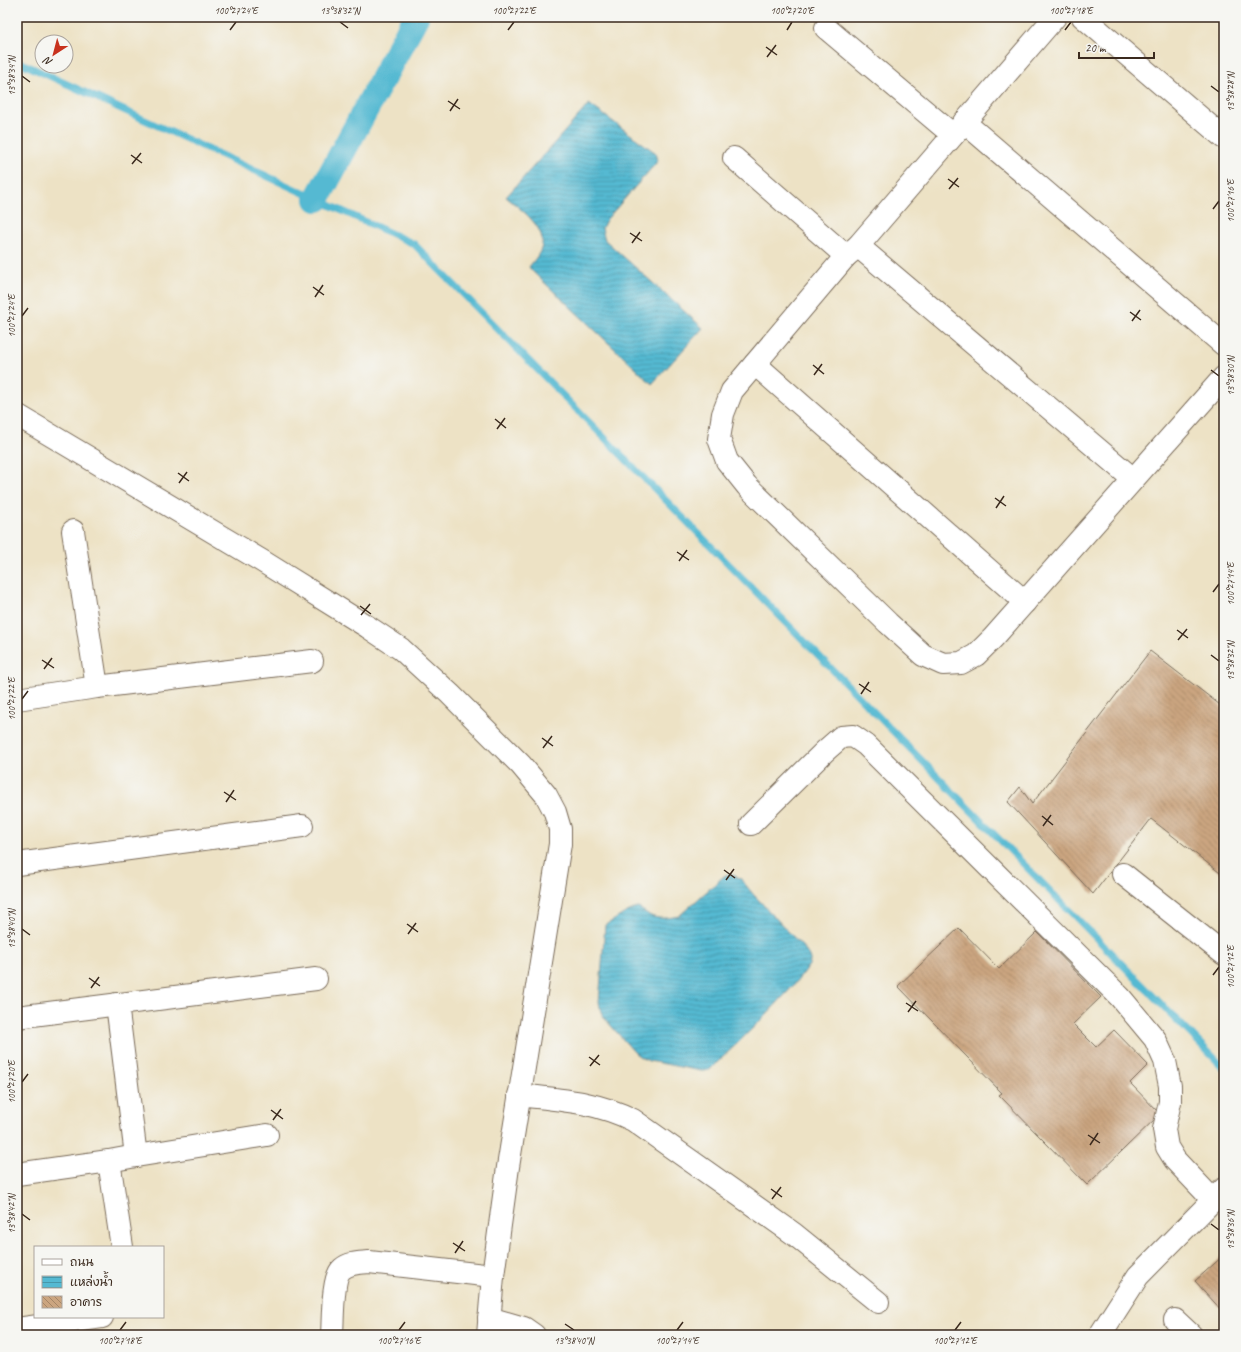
<svg xmlns="http://www.w3.org/2000/svg" width="1241" height="1352" viewBox="0 0 1241 1352" font-family="Caveat,'Playpen Sans Thai',sans-serif">
  <style>
    .water { fill: url(#water-rules); stroke: #487278 }
    .lines { fill: none; stroke-linecap: round; stroke-linejoin: round }
    .stream { stroke: #54b9d2; stroke-width: 7 }
    .canal { stroke: #54b9d2; stroke-width: 26 }
    .building { fill: url(#building-back-hatch) }
    .minor-casing { stroke: #796a58; stroke-width: 24 }
    .minor { stroke: #fff; stroke-width: 22 }
    .ticks { fill: none; stroke: #3b2a1e; stroke-width: 1.5 }
    .neatline { fill: none; stroke: #3b2a1e; stroke-width: 1.5 }
    .ticks-label { font-size: 10px; text-anchor: middle; fill: #3b2a1e }
  </style>
  <defs>
    <pattern id="water-rules" width="6" height="5" patternUnits="userSpaceOnUse"><rect width="6" height="5" fill="#54b9d2"/><path d="M0 2.5h6" fill="none" stroke="#4797aa"/></pattern>
    <pattern id="building-back-hatch" width="6" height="6" patternUnits="userSpaceOnUse"><rect width="6" height="6" fill="#cba580"/><path d="M-1 5l2 2M0 0l6 6M5-1l2 2" fill="none" stroke="#a68768"/></pattern>
  </defs>
  <rect width="100%" height="100%" fill="#f6f6f2"/>
  <filter id="ink" filterUnits="userSpaceOnUse"><feTurbulence type="fractalNoise" baseFrequency=".025" numOctaves="2"/><feDisplacementMap in="SourceGraphic" scale="8" xChannelSelector="R" yChannelSelector="G"/><feConvolveMatrix kernelMatrix="1 2 1 2 8 2 1 2 1" color-interpolation-filters="sRGB"/></filter>
  <filter id="wash" filterUnits="userSpaceOnUse"><feTurbulence type="fractalNoise" baseFrequency=".012" numOctaves="4" result="noise"/><feDisplacementMap in="SourceGraphic" scale="16" xChannelSelector="R" yChannelSelector="G"/><feGaussianBlur stdDeviation="0.9" result="paint"/><feColorMatrix in="noise" values="0 0 0 0 0 0 0 0 0 0 0 0 0 0 0 0 0 1.4 0 .05"/><feComposite in="paint" operator="in"/></filter>
  <g filter="url(#wash)">
    <rect width="100%" height="100%" fill="#ede2c5"/>
    <g class="water">
      <path d="M589,104L656,153L658,160L657,162L606,220L602,228L605,240L703,328L652,384L532,271L529,267C534,260 541,253 542,245C545,226 519,208 506,197Z"/>
      <path d="M729,874L740,878L753,894L802,946C805,951 811,956 810,962C808,976 726,1055 710,1069L705,1071H701L649,1061L642,1058L635,1053L605,1019L601,1012L599,1002L605,925C616,920 625,911 638,908C642,910 645,912 649,915C658,920 669,918 679,916L724,876Z"/>
    </g>
    <g class="lines">
      <polyline class="stream" points="17,61 414,244 1224,1068"/>
      <polyline class="canal" points="317,199 416,17"/>
    </g>
    <g id="blocks">
      <g class="building">
        <polygon points="1150,651 1224,708 1224,876 1151,819 1093,894 1008,802 1020,787 1032,804"/>
        <polygon points="959,928 999,969 1037,932 1101,997 1073,1024 1096,1047 1114,1030 1148,1065 1130,1083 1160,1114 1087,1185 999,1095 1002,1093 898,986"/>
        <polygon points="1224,1255 1224,1313 1195,1281"/>
      </g>
    </g>
  </g>
  <g filter="url(#ink)">
    <use href="#blocks" fill-opacity="0" stroke="#796a58" stroke-width="1"/>
    <g class="lines">
      <defs>
        <g id="minor">
          <polyline points="1055,17 858,246 846,256 732,391 723,414 719,439 727,461 747,486 888,623 923,655 943,664 961,663 976,655 993,638 1224,377"/>
          <polyline points="1083,17 1224,138"/>
          <polyline points="826,28 953,135"/>
          <polyline points="964,122 1224,345"/>
          <polyline points="734,158 846,256"/>
          <polyline points="858,246 1133,479"/>
          <polyline points="755,364 1025,602"/>
          <polyline points="17,415 262,561 368,627 401,649 450,694 521,765 546,795 555,812 560,829 560,844 508,1167 493,1276 488,1335"/>
          <polyline points="73,531 97,687"/>
          <polyline points="17,699 97,687 312,661"/>
          <polyline points="751,824 825,751 841,737 853,736 866,745 1120,997 1155,1039 1165,1061 1170,1086 1170,1102 1164,1129 1167,1147 1175,1160 1213,1200"/>
          <polyline points="17,864 302,826"/>
          <polyline points="1123,874 1224,954"/>
          <polyline points="117,1004 136,1156"/>
          <polyline points="17,1017 316,979"/>
          <path d="M519,1095C561,1100 594,1101 633,1120L794,1234L878,1302"/>
          <polyline points="109,1161 122,1247"/>
          <polyline points="17,1174 109,1161 136,1156 267,1135"/>
          <polyline points="489,1318 524,1328 534,1335"/>
          <polyline points="1175,1320 1191,1335"/>
          <polyline points="17,1329 102,1317"/>
          <path d="M332,1335C333,1321 332,1277 342,1269C350,1262 360,1263 369,1262L493,1276"/>
          <polyline points="1100,1335 1138,1276 1224,1189"/>
        </g>
      </defs>
      <use href="#minor" class="minor-casing"/>
      <use href="#minor" class="minor"/>
    </g>
  </g>
  <path class="ticks" d="M340,22L348,28M230,30L236,22M508,30L514,22M787,30L792,22M1065,30L1071,22M766,47L777,55M767,57L776,45M22,76L30,82M1211,86L1219,92M448,101L460,109M450,111L458,99M131,155L142,163M132,164L141,153M948,179L959,187M949,189L958,178M1213,209L1219,201M630,233L642,241M632,243L640,232M313,287L324,295M315,297L323,285M1130,312L1141,320M22,316L28,308M1132,321L1140,310M813,365L824,374M1211,370L1219,376M814,375L822,364M495,419L506,428M497,429L505,418M178,473L189,481M179,483L187,472M995,498L1006,506M996,508L1004,496M677,552L689,560M679,561L687,550M1213,592L1219,584M360,606L371,614M361,615L370,604M1177,630L1188,638M1178,640L1187,629M1211,655L1219,661M42,660L54,668M44,669L52,658M859,684L871,692M861,694L869,682M22,699L28,691M542,738L553,746M543,748L552,736M224,792L236,800M226,802L234,790M1042,816L1053,825M1043,826L1051,815M724,870L735,878M726,880L734,869M407,924L418,932M22,929L30,935M408,934L416,923M1213,975L1219,967M89,978L100,986M91,988L99,977M906,1003L918,1011M908,1012L916,1001M589,1057L600,1065M590,1066L599,1055M22,1082L28,1074M271,1110L283,1119M273,1120L281,1109M1088,1135L1100,1143M1090,1145L1098,1133M771,1189L782,1197M772,1199L781,1187M22,1214L30,1220M1211,1224L1219,1230M453,1243L465,1251M455,1253L463,1241M565,1324L574,1330M120,1330L126,1322M399,1330L405,1322M677,1330L683,1322M955,1330L961,1322"/>
  <rect width="1241" height="1352" fill="none" stroke="#f6f6f2" stroke-width="44"/>
  <rect x="34" y="1246" width="130" height="72" fill="#f6f6f2" stroke="#aba49d"/>
  <rect x="42" y="1259" width="20" height="6" fill="#ffffff" stroke="#aba49d"/>
  <text x="70" y="1266" font-size="12" fill="#3b2a1e">ถนน</text>
  <rect x="42" y="1276" width="20" height="12" fill="url(#water-rules)" stroke="#aba49d"/>
  <text x="70" y="1286" font-size="12" fill="#3b2a1e">แหล่งน้ำ</text>
  <rect x="42" y="1296" width="20" height="12" fill="url(#building-back-hatch)" stroke="#aba49d"/>
  <text x="70" y="1306" font-size="12" fill="#3b2a1e">อาคาร</text>
  <g transform="translate(54 54) rotate(216)"><circle r="19" fill="#f6f6f2" stroke="#aba49d"/>
  <path d="M0-3L7 15L0 10L-7 15Z" fill="#c8321e"/>
  <text y="-6" font-size="11" font-weight="bold" text-anchor="middle" fill="#3b2a1e">N</text>
  </g>
  <path d="M1079 52v6h75v-6" fill="none" stroke="#3b2a1e" stroke-width="2"/>
  <text x="1085" y="52" font-size="12" fill="#3b2a1e" stroke="#f6f6f2" stroke-width="3" paint-order="stroke">20 m</text>
  <rect x="22" y="22" width="1197" height="1308" class="neatline"/>
  <g class="ticks-label">
    <text x="236" y="14">100°27'24"E</text>
    <text x="340" y="14">13°38'32"N</text>
    <text x="514" y="14">100°27'22"E</text>
    <text x="792" y="14">100°27'20"E</text>
    <text x="1071" y="14">100°27'18"E</text>
    <text transform="translate(11 76) rotate(-90)" y="4">13°38'34"N</text>
    <text transform="translate(1230 92) rotate(-90)" y="4">13°38'28"N</text>
    <text transform="translate(1230 201) rotate(-90)" y="4">100°27'16"E</text>
    <text transform="translate(11 316) rotate(-90)" y="4">100°27'24"E</text>
    <text transform="translate(1230 376) rotate(-90)" y="4">13°38'30"N</text>
    <text transform="translate(1230 584) rotate(-90)" y="4">100°27'14"E</text>
    <text transform="translate(1230 661) rotate(-90)" y="4">13°38'32"N</text>
    <text transform="translate(11 699) rotate(-90)" y="4">100°27'22"E</text>
    <text transform="translate(11 929) rotate(-90)" y="4">13°38'40"N</text>
    <text transform="translate(1230 967) rotate(-90)" y="4">100°27'12"E</text>
    <text transform="translate(11 1082) rotate(-90)" y="4">100°27'20"E</text>
    <text transform="translate(11 1214) rotate(-90)" y="4">13°38'42"N</text>
    <text transform="translate(1230 1230) rotate(-90)" y="4">13°38'36"N</text>
    <text x="120" y="1344">100°27'18"E</text>
    <text x="399" y="1344">100°27'16"E</text>
    <text x="574" y="1344">13°38'40"N</text>
    <text x="677" y="1344">100°27'14"E</text>
    <text x="955" y="1344">100°27'12"E</text>
  </g>
</svg>
